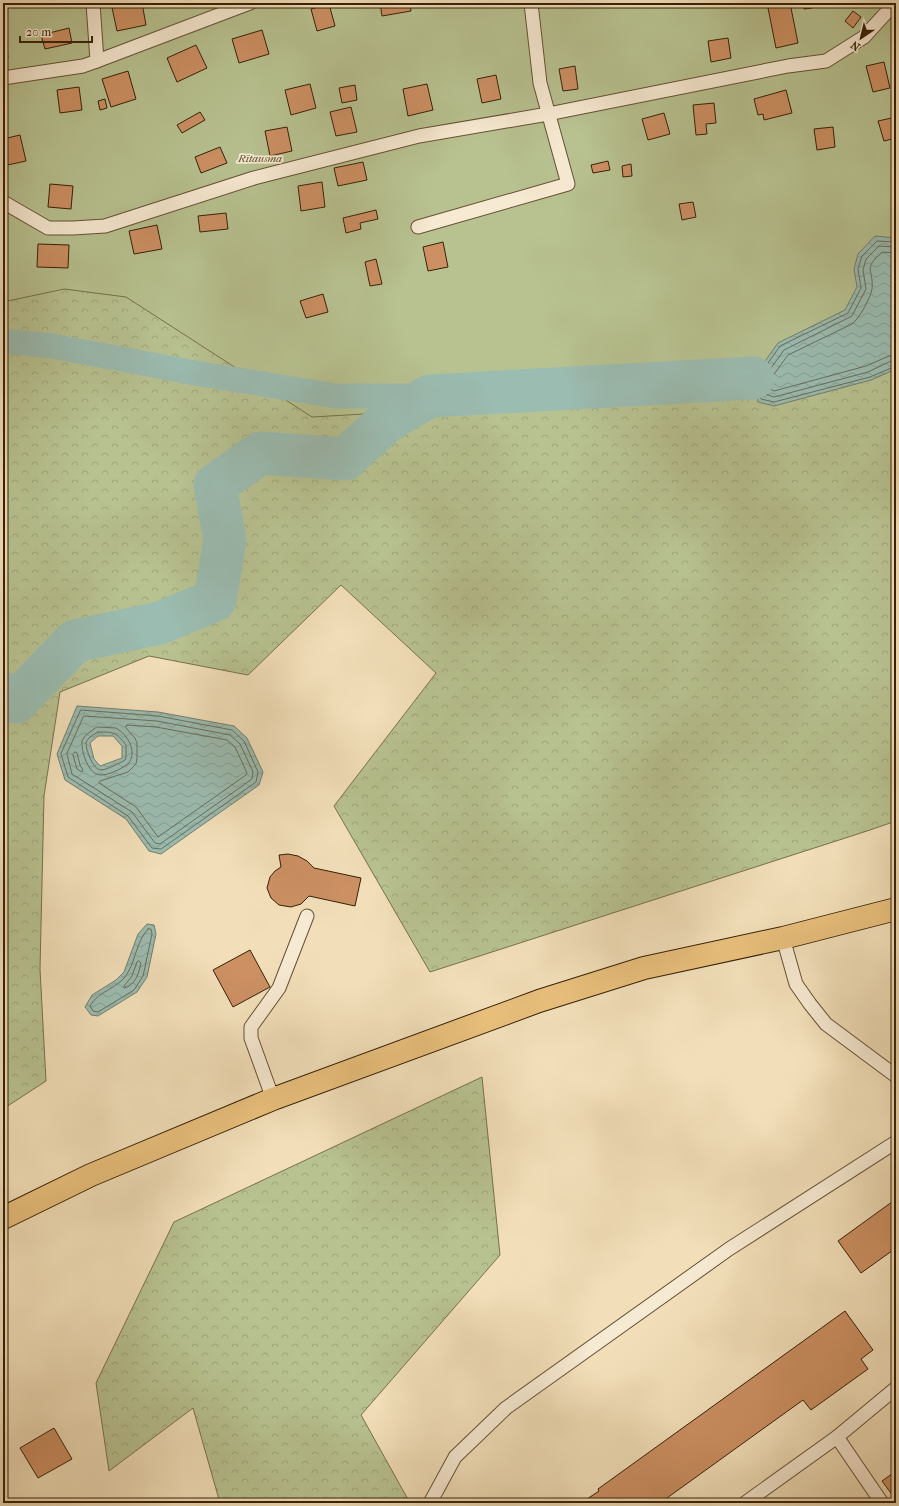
<svg xmlns="http://www.w3.org/2000/svg" width="899" height="1506" viewBox="0 0 899 1506" font-family="'IM FELL French Canon',serif">
  <style>
    .forest { fill: url(#forest-crowns); stroke: #77714c }
    .garden { fill: #b8c291; stroke: #77714c }
    .water { fill: url(#water-waves); stroke: #737e6d; fill-rule: evenodd }
    .lines { fill: none; stroke-linecap: round; stroke-linejoin: round }
    .shore { stroke: #686e5c; stroke-width: 1 }
    .canal { stroke: #9bbcb1; stroke-width: 25 }
    .river { stroke: #9bbcb1; stroke-width: 43 }
    .building { fill: #cc9063; stroke: #362008 }
    .lane-casing { stroke: #655034; stroke-width: 15 }
    .primary-casing { stroke: #362008; stroke-width: 24 }
    .lane { stroke: #f7ead2; stroke-width: 13 }
    .primary { stroke: #e9c07c; stroke-width: 22 }
    .labels { text-anchor: middle; dominant-baseline: central; stroke-width: 3.5; stroke-linejoin: round; paint-order: stroke }
    .park-label { font-size: 11px; font-style: italic; fill: #5d5131; stroke: #f7ead2 }
  </style>
  <defs>
    <pattern id="forest-crowns" width="20" height="18" patternUnits="userSpaceOnUse"><rect width="20" height="18" fill="#b8c291"/><path d="M2 6a3 3 0 1 1 6 0M12 15a3 3 0 1 1 6 0" fill="none" stroke="#9fa67c"/></pattern>
    <pattern id="water-waves" width="16" height="10" patternUnits="userSpaceOnUse"><rect width="16" height="10" fill="#9bbcb1"/><path d="M0 5q4-4 8 0t8 0" fill="none" stroke="#86a197"/></pattern>
  </defs>
  <rect width="100%" height="100%" fill="#f2dfb9"/>
  <filter id="stains"><feTurbulence type="fractalNoise" baseFrequency=".005" numOctaves="4"/><feColorMatrix values="0 0 0 0 .2 0 0 0 0 .09 0 0 0 0 .02 0 0 0 .5 -.17"/></filter>
  <radialGradient id="worn" r=".72"><stop offset=".6" stop-color="#630" stop-opacity="0"/><stop offset="1" stop-color="#630" stop-opacity=".3"/></radialGradient>
  <g class="forest">
    <polygon points="101,281 896,309 896,821 867,831 430,972 334,806 436,673 341,585 248,675 149,656 60,692 44,796 40,969 46,1081 3,1109 3,290"/>
    <polygon points="482,1077 500,1255 361,1415 410,1503 220,1503 193,1408 109,1471 96,1383 174,1222"/>
  </g>
  <polygon class="garden" points="3,3 896,3 896,309 764,391 312,417 126,297 64,289 3,302"/>
  <g class="water">
    <polygon points="875,236 896,238 896,369 871,380 774,406 758,402 753,378 778,343 845,310 857,287 854,269 858,254"/>
    <path d="M77,706L158,712L234,726L247,738L263,772L259,785L161,854L149,851L126,819L65,780L57,754ZM98,736H113L122,746V758L100,766L94,759L90,743Z"/>
    <polygon points="147,924 154,925 156,934 147,977 137,992 98,1016 91,1015 85,1007 92,995 116,980 124,972 138,934"/>
  </g>
  <g class="lines">
    <g class="shore">
      <polyline points="896,242 877,241 862,256 858,269 861,288 848,313 780,346 757,379 761,399 774,402 870,377 896,366"/>
      <polyline points="896,247 879,246 866,259 863,270 866,289 852,316 784,350 763,379 765,394 774,397 868,372 891,361 896,361"/>
      <path d="M896,253L882,252C862,270 874,269 872,289C871,297 859,319 852,324L788,355L769,381L770,389L774,391L866,366L889,356L896,355"/>
      <polygon points="81,710 158,716 232,730 244,741 258,772 256,782 161,849 152,848 128,816 68,777 61,754"/>
      <polygon points="84,716 157,721 230,735 240,744 253,772 252,779 160,844 155,843 132,812 72,774 67,754"/>
      <polygon points="127,725 156,727 227,740 235,747 247,773 246,775 158,837 136,807 99,783 100,781 128,772 136,764 137,758 137,743 135,738 126,728"/>
      <path d="M97,727L116,728C128,735 138,752 128,764C121,769 109,775 101,775C88,775 81,751 82,741L85,736Z"/>
      <path d="M98,732C114,732 116,732 126,745V757L125,760C120,763 106,770 101,770C93,770 86,750 86,743C87,738 94,734 98,732Z"/>
      <polygon points="75,752 77,753 80,765 83,770 82,772 77,769 73,755"/>
      <path d="M148,929H151L152,934L143,976L134,990L98,1012L93,1011L90,1006C99,990 118,989 127,974C136,960 136,942 148,929Z"/>
      <path d="M139,961L141,963C139,973 135,986 124,988V986L132,976L137,962Z"/>
    </g>
    <polyline class="canal" points="3,341 52,346 195,373 336,396 430,396"/>
    <polyline class="river" points="3,693 16,702 75,641 160,623 215,600 225,540 215,485 260,453 345,459 387,421 430,396 753,378"/>
  </g>
  <g class="building">
    <polygon points="111,3 142,3 146,25 117,31"/>
    <polygon points="380,3 410,3 411,11 382,16"/>
    <polygon points="790,3 798,43 776,48 768,8"/>
    <polygon points="802,3 811,3 812,8 804,9"/>
    <polygon points="329,4 335,26 317,31 311,9"/>
    <polygon points="853,11 861,17 853,28 845,21"/>
    <polygon points="69,28 72,43 45,49 41,35"/>
    <polygon points="262,30 269,54 239,63 232,39"/>
    <polygon points="3,33 5,33 8,58 3,59"/>
    <polygon points="728,38 731,58 711,62 708,41"/>
    <polygon points="196,45 207,68 177,82 167,58"/>
    <polygon points="884,62 890,88 873,92 866,66"/>
    <polygon points="575,66 578,89 563,91 559,69"/>
    <polygon points="128,71 136,99 111,107 102,79"/>
    <polygon points="496,75 501,99 482,103 477,79"/>
    <polygon points="310,84 316,108 291,115 285,90"/>
    <polygon points="427,84 433,110 408,116 403,89"/>
    <polygon points="355,85 357,100 342,103 339,88"/>
    <polygon points="79,87 82,110 60,113 57,90"/>
    <polygon points="786,90 792,113 764,120 763,114 758,115 754,99"/>
    <polygon points="105,99 107,108 100,110 98,101"/>
    <polygon points="714,103 716,123 706,124 707,134 696,135 693,105"/>
    <polygon points="351,107 357,132 336,136 330,112"/>
    <polygon points="200,112 205,120 182,133 177,125"/>
    <polygon points="664,113 670,134 648,140 642,119"/>
    <polygon points="896,117 896,138 884,141 878,121"/>
    <polygon points="287,127 292,151 270,156 265,131"/>
    <polygon points="833,127 835,147 817,150 814,129"/>
    <polygon points="20,135 26,161 3,166 3,139"/>
    <polygon points="220,147 227,163 201,173 195,157"/>
    <polygon points="608,161 610,170 593,173 591,165"/>
    <polygon points="363,162 367,180 338,186 334,168"/>
    <polygon points="631,164 632,176 623,177 622,166"/>
    <polygon points="322,182 325,207 301,211 298,186"/>
    <polygon points="50,184 73,186 71,209 48,207"/>
    <polygon points="693,202 696,217 682,220 679,204"/>
    <polygon points="376,210 378,219 360,223 361,229 346,233 343,218"/>
    <polygon points="226,213 228,229 200,232 198,216"/>
    <polygon points="157,225 162,249 134,254 129,231"/>
    <polygon points="443,242 448,267 428,271 423,247"/>
    <polygon points="38,244 69,245 68,268 37,267"/>
    <polygon points="376,259 382,284 370,286 365,262"/>
    <polygon points="323,294 328,312 306,318 300,301"/>
    <polygon points="288,854 298,856 307,861 314,868 361,878 355,906 309,896 301,904 291,907 279,905 271,898 267,888 270,877 275,871 281,867 279,855"/>
    <polygon points="250,950 270,987 233,1007 213,970"/>
    <polygon points="896,1199 896,1248 861,1273 838,1241"/>
    <polygon points="845,1311 873,1350 861,1359 868,1369 811,1410 803,1400 660,1503 590,1503 587,1499 599,1491 598,1489"/>
    <polygon points="54,1428 72,1459 38,1478 20,1448"/>
    <polygon points="896,1471 896,1500 882,1481"/>
  </g>
  <g class="lines">
    <defs>
      <g id="lane">
        <polyline points="93,3 97,61"/>
        <polyline points="3,78 83,66 97,61 250,3"/>
        <polyline points="3,202 48,228 73,228 105,226 254,178 419,136 548,114 788,66 826,61 864,37 895,3"/>
        <polyline points="418,227 568,184 540,83 531,3"/>
        <polyline points="783,938 796,984 810,1004 826,1024 896,1076"/>
        <polyline points="273,1099 251,1038 251,1027 279,988 307,916"/>
        <polyline points="837,1437 882,1503"/>
        <polyline points="430,1503 455,1457 506,1408 729,1249 896,1142"/>
        <polyline points="745,1503 837,1437 896,1388"/>
      </g>
      <polyline id="primary" points="3,1218 91,1175 273,1099 539,1001 644,968 783,938 896,909"/>
    </defs>
    <use href="#lane" class="lane-casing"/>
    <use href="#primary" class="primary-casing"/>
    <use href="#lane" class="lane"/>
    <use href="#primary" class="primary"/>
  </g>
  <g class="labels">
    <g class="park-label">
      <text x="260" y="158">Rītausma</text>
    </g>
  </g>
  <rect width="899" height="1506" fill="none" stroke="#f2dfb9" stroke-width="16"/>
  <rect x="4" y="4" width="891" height="1498" fill="none" stroke="#362008" stroke-width="2"/>
  <rect x="8" y="8" width="883" height="1490" fill="none" stroke="#362008"/>
  <g transform="translate(861 38) rotate(215)" stroke="#f7ead2" stroke-width="3" paint-order="stroke">
  <path d="M0-3L7 15L0 10L-7 15Z" fill="#362008"/>
  <text y="-6" font-size="11" font-weight="bold" text-anchor="middle" fill="#362008">N</text>
  </g>
  <path d="M20 36v6h72v-6" fill="none" stroke="#362008" stroke-width="2"/>
  <text x="26" y="36" font-size="12" fill="#362008" stroke="#f7ead2" stroke-width="3" paint-order="stroke">20 m</text>
  <rect width="100%" height="100%" filter="url(#stains)"/>
  <rect width="100%" height="100%" fill="url(#worn)"/>
</svg>
